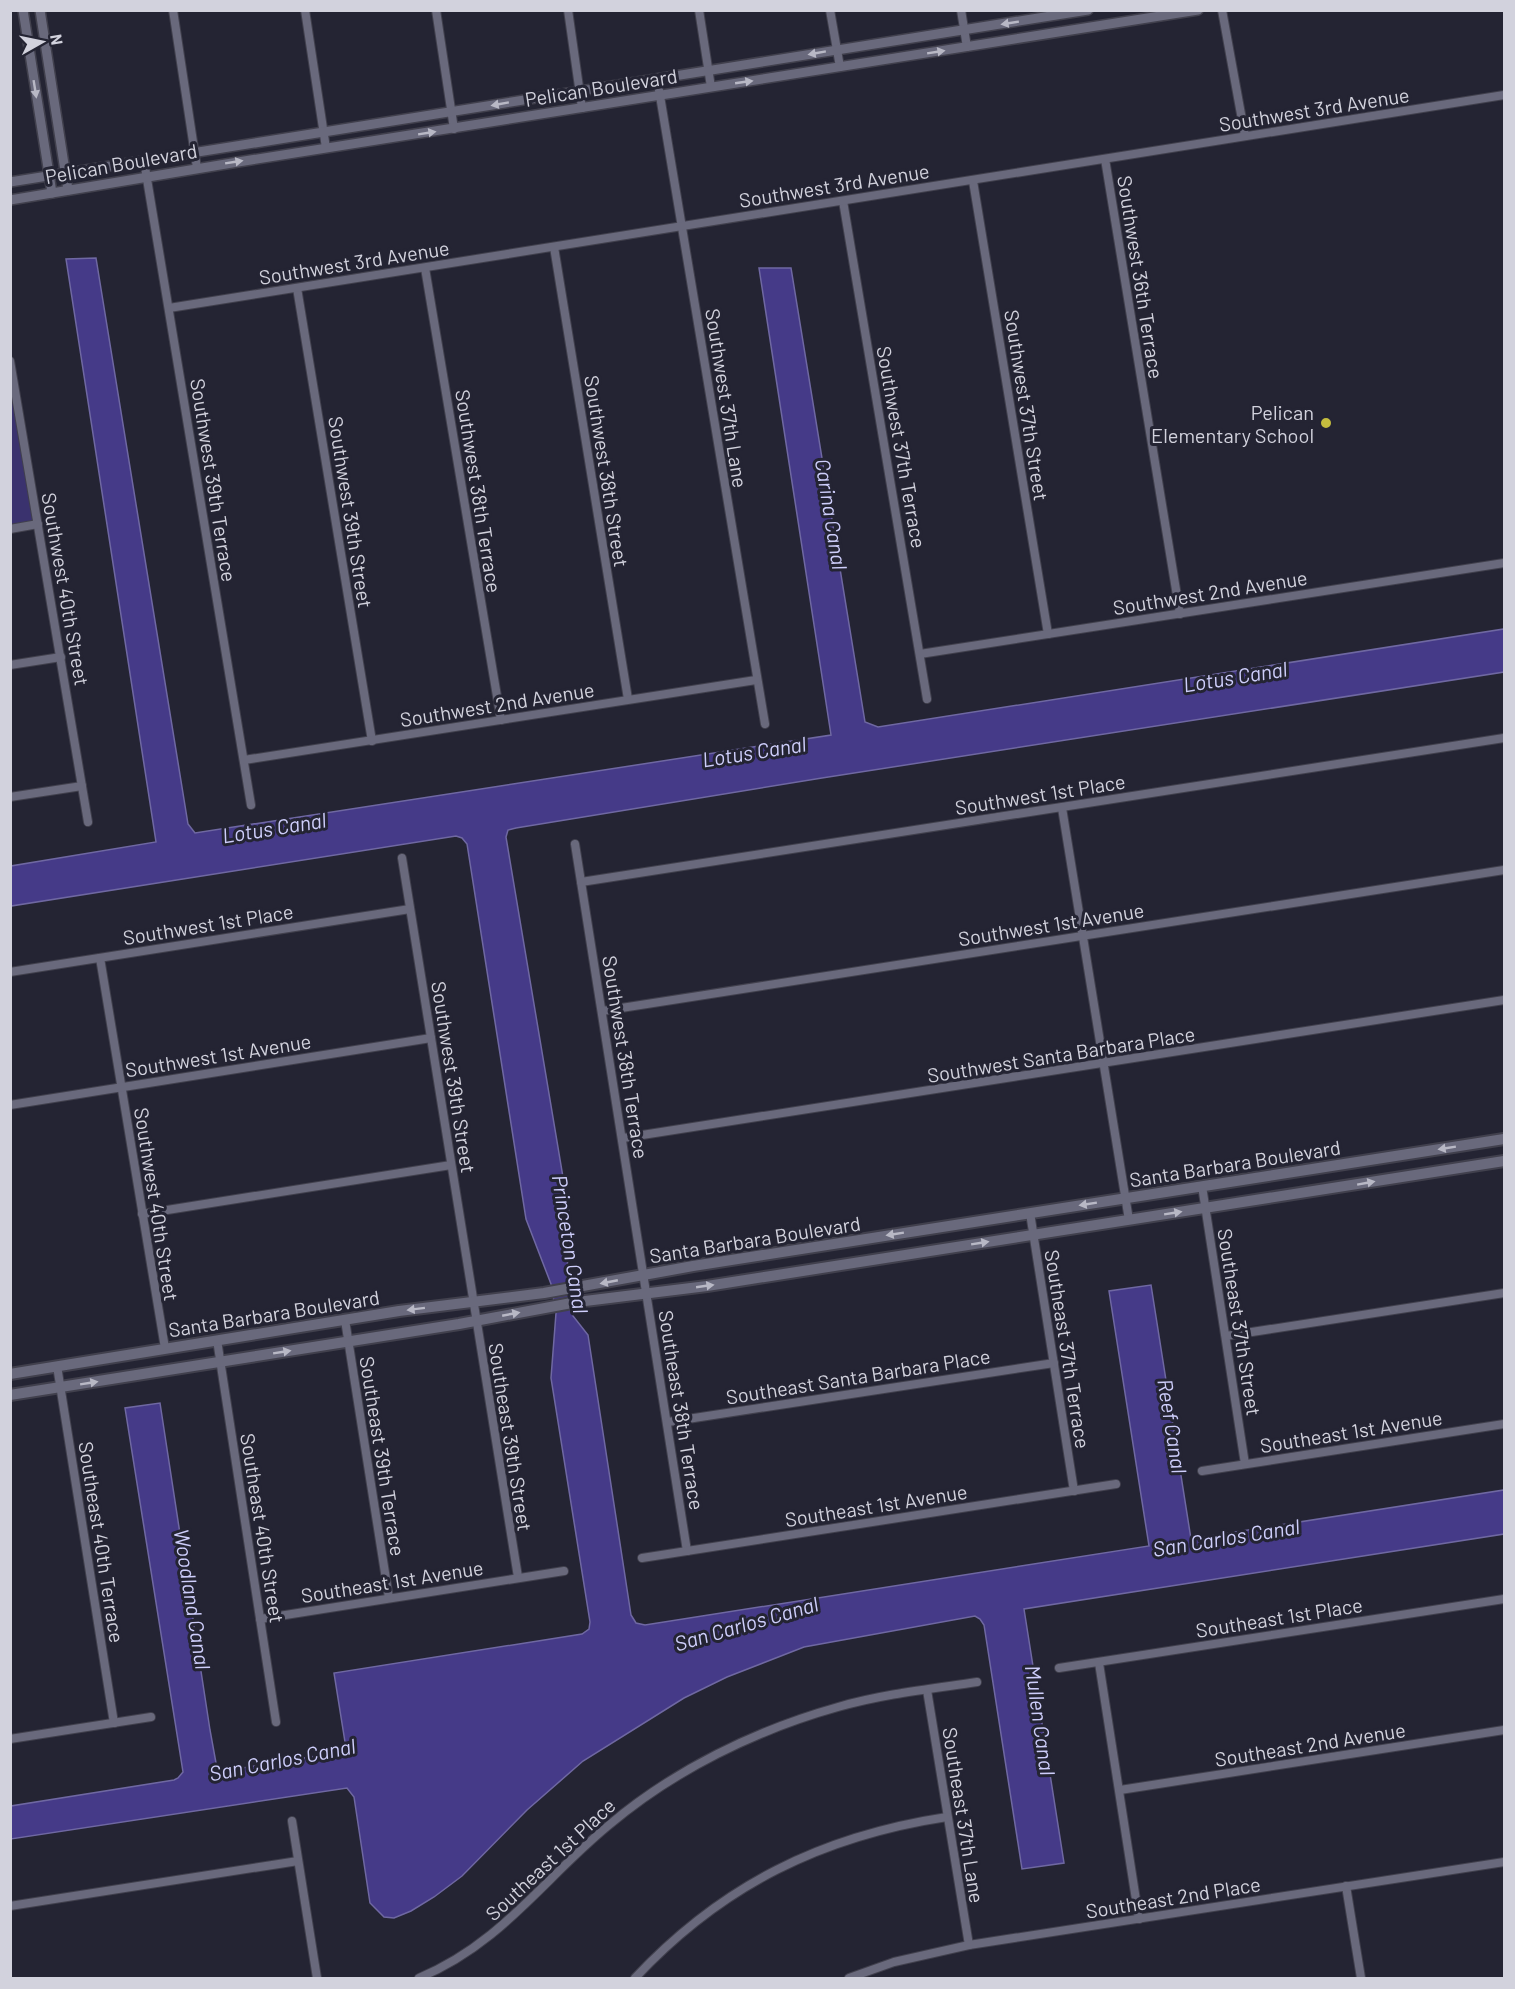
<svg xmlns="http://www.w3.org/2000/svg" width="1515" height="1989" viewBox="0 0 1515 1989" font-family="Barlow,sans-serif">
  <style>
    .green { fill: #3a326e }
    .water { fill: #453a88; stroke: #6f68a2; stroke-width: 1.5 }
    .lines { fill: none; stroke-linecap: round; stroke-linejoin: round }
    .minor-casing { stroke: #41404d; stroke-width: 10 }
    .tertiary-casing { stroke: #41404d; stroke-width: 12 }
    .secondary-casing { stroke: #41404d; stroke-width: 14 }
    .minor { stroke: #69697c; stroke-width: 8 }
    .tertiary { stroke: #69697c; stroke-width: 9 }
    .secondary { stroke: #69697c; stroke-width: 10 }
    .oneway { fill: #b8b8c5 }
    .poi-dot { fill: #c4bc3e; stroke: #242433; stroke-width: 2 }
    .labels { text-anchor: middle; dominant-baseline: central; stroke-width: 6; stroke-linejoin: round; paint-order: stroke }
    .street-label { font-size: 20px; fill: #d2d2dd; stroke: #242433 }
    .poi-label { font-size: 20px; fill: #d2d2dd; stroke: #242433; text-anchor: end }
    .water-label { font-size: 21px; font-style: italic; fill: #cecefb; stroke: #242433 }
  </style>
  <rect width="100%" height="100%" fill="#242433"/>
  <polygon class="green" points="10,361 38,524 10,529"/>
  <polygon class="water" points="96,258 188,824 195,833 831,735 759,268 791,268 865,722 878,727 1504,629 1504,672 822,778 516,828 508,830 506,837 569,1213 567,1280 573,1316 588,1335 631,1615 636,1623 645,1625 1149,1546 1109,1291 1151,1285 1191,1539 1504,1490 1504,1534 1024,1609 1064,1863 1022,1869 984,1625 980,1619 975,1616 804,1647 727,1677 684,1698 583,1761 527,1810 462,1876 434,1897 411,1911 394,1918 384,1917 370,1903 354,1797 347,1788 11,1839 11,1806 174,1780 178,1778 183,1772 125,1408 160,1403 210,1730 216,1763 224,1771 341,1752 345,1746 345,1742 334,1673 582,1634 589,1629 590,1622 551,1378 556,1313 551,1284 526,1219 467,844 462,838 456,836 11,906 11,866 156,842 66,259"/>
  <g class="lines">
    <defs>
      <g id="minor">
        <polyline points="173,10 197,168"/>
        <polyline points="305,10 326,148"/>
        <polyline points="436,10 454,129"/>
        <polyline points="568,10 582,108"/>
        <polyline points="699,10 711,87"/>
        <polyline points="830,10 840,67"/>
        <polyline points="961,10 967,47"/>
        <polyline points="1222,10 1245,136"/>
        <polyline points="657,78 765,724"/>
        <polyline points="1105,159 1180,614"/>
        <polyline points="144,161 251,805"/>
        <polyline points="973,181 1048,634"/>
        <polyline points="843,201 927,699"/>
        <polyline points="554,247 628,699"/>
        <polyline points="425,268 501,720"/>
        <polyline points="297,288 372,741"/>
        <polyline points="169,308 1504,95"/>
        <polyline points="10,361 88,822"/>
        <polyline points="10,529 38,524"/>
        <polyline points="920,654 1504,563"/>
        <polyline points="10,665 61,657"/>
        <polyline points="244,760 756,680"/>
        <polyline points="10,797 82,786"/>
        <polyline points="1062,808 1129,1220"/>
        <polyline points="575,844 687,1551"/>
        <polyline points="402,858 518,1577"/>
        <polyline points="581,882 1504,738"/>
        <polyline points="100,958 165,1348"/>
        <polyline points="10,972 410,909"/>
        <polyline points="602,1011 1504,870"/>
        <polyline points="10,1105 431,1038"/>
        <polyline points="623,1138 1504,1000"/>
        <polyline points="1202,1186 1245,1464"/>
        <polyline points="1030,1213 1074,1491"/>
        <polyline points="142,1214 451,1165"/>
        <polyline points="345,1320 389,1598"/>
        <polyline points="1226,1336 1504,1293"/>
        <polyline points="217,1340 276,1722"/>
        <polyline points="57,1366 114,1723"/>
        <polyline points="668,1422 1054,1363"/>
        <polyline points="1202,1471 1504,1424"/>
        <polyline points="642,1558 1116,1484"/>
        <polyline points="260,1619 564,1571"/>
        <polyline points="1099,1663 1139,1919"/>
        <polyline points="1059,1668 1504,1599"/>
        <polyline points="927,1690 969,1945"/>
        <polyline points="10,1739 151,1717"/>
        <polyline points="1120,1790 1504,1730"/>
        <polyline points="292,1821 317,1978"/>
        <polyline points="1346,1886 1361,1978"/>
        <polyline points="10,1906 298,1861"/>
        <path d="M419,1978C501,1944 543,1879 609,1825C674,1770 756,1730 838,1707C883,1694 930,1689 977,1682"/>
        <path d="M635,1978C722,1885 822,1836 947,1817"/>
        <polyline points="849,1978 894,1962 969,1945 1504,1862"/>
      </g>
      <g id="tertiary">
        <polyline points="23,10 52,193"/>
        <polyline points="40,10 68,190"/>
        <polyline points="10,182 1088,10"/>
        <polyline points="10,200 238,162 1198,10"/>
      </g>
      <g id="secondary">
        <polyline points="10,1374 399,1311 544,1293 693,1266 1504,1139"/>
        <polyline points="10,1395 459,1324 577,1302 707,1286 1504,1161"/>
      </g>
    </defs>
    <use href="#minor" class="minor-casing"/>
    <use href="#tertiary" class="tertiary-casing"/>
    <use href="#secondary" class="secondary-casing"/>
    <use href="#minor" class="minor"/>
    <use href="#tertiary" class="tertiary"/>
    <use href="#secondary" class="secondary"/>
  </g>
  <defs><path id="oneway-solid" d="M-6-.8H1V-3.2L6.5 0L1 3.2V.8H-6Z" transform="scale(1.5)"/></defs>
  <g class="oneway">
    <use href="#oneway-solid" transform="translate(1010 23) rotate(171)"/>
    <use href="#oneway-solid" transform="translate(936 52) rotate(-9)"/>
    <use href="#oneway-solid" transform="translate(817 53) rotate(170)"/>
    <use href="#oneway-solid" transform="translate(744 82) rotate(-8)"/>
    <use href="#oneway-solid" transform="translate(35 89) rotate(81)"/>
    <use href="#oneway-solid" transform="translate(500 104) rotate(170)"/>
    <use href="#oneway-solid" transform="translate(427 133) rotate(-9)"/>
    <use href="#oneway-solid" transform="translate(234 162) rotate(-9)"/>
    <use href="#oneway-solid" transform="translate(1447 1148) rotate(171)"/>
    <use href="#oneway-solid" transform="translate(1366 1183) rotate(-10)"/>
    <use href="#oneway-solid" transform="translate(1088 1204) rotate(171)"/>
    <use href="#oneway-solid" transform="translate(1173 1213) rotate(-9)"/>
    <use href="#oneway-solid" transform="translate(895 1234) rotate(171)"/>
    <use href="#oneway-solid" transform="translate(980 1243) rotate(-9)"/>
    <use href="#oneway-solid" transform="translate(609 1282) rotate(169)"/>
    <use href="#oneway-solid" transform="translate(705 1286) rotate(-8)"/>
    <use href="#oneway-solid" transform="translate(416 1309) rotate(173)"/>
    <use href="#oneway-solid" transform="translate(511 1314) rotate(-11)"/>
    <use href="#oneway-solid" transform="translate(282 1352) rotate(-9)"/>
    <use href="#oneway-solid" transform="translate(89 1383) rotate(-9)"/>
  </g>
  <circle class="poi-dot" cx="1326" cy="423" r="6"/>
  <g class="labels">
    <g class="street-label">
      <text transform="translate(601 87) rotate(-9)">Pelican Boulevard</text>
      <text transform="translate(1314 109) rotate(-9)">Southwest 3rd Avenue</text>
      <text transform="translate(121 163) rotate(-10)">Pelican Boulevard</text>
      <text transform="translate(834 185) rotate(-9)">Southwest 3rd Avenue</text>
      <text transform="translate(354 262) rotate(-9)">Southwest 3rd Avenue</text>
      <text transform="translate(1141 277) rotate(81)">Southwest 36th Terrace</text>
      <text transform="translate(727 398) rotate(81)">Southwest 37th Lane</text>
      <text transform="translate(1027 405) rotate(81)">Southwest 37th Street</text>
      <text transform="translate(902 447) rotate(80)">Southwest 37th Terrace</text>
      <text transform="translate(607 471) rotate(81)">Southwest 38th Street</text>
      <text transform="translate(214 480) rotate(81)">Southwest 39th Terrace</text>
      <text transform="translate(479 491) rotate(81)">Southwest 38th Terrace</text>
      <text transform="translate(351 512) rotate(81)">Southwest 39th Street</text>
      <text transform="translate(66 589) rotate(80)">Southwest 40th Street</text>
      <text transform="translate(1210 592) rotate(-9)">Southwest 2nd Avenue</text>
      <text transform="translate(497 704) rotate(-9)">Southwest 2nd Avenue</text>
      <text transform="translate(1040 794) rotate(-9)">Southwest 1st Place</text>
      <text transform="translate(208 924) rotate(-9)">Southwest 1st Place</text>
      <text transform="translate(1051 924) rotate(-9)">Southwest 1st Avenue</text>
      <text transform="translate(1061 1054) rotate(-9)">Southwest Santa Barbara Place</text>
      <text transform="translate(218 1055) rotate(-9)">Southwest 1st Avenue</text>
      <text transform="translate(626 1057) rotate(81)">Southwest 38th Terrace</text>
      <text transform="translate(454 1077) rotate(81)">Southwest 39th Street</text>
      <text transform="translate(1235 1163) rotate(-9)">Santa Barbara Boulevard</text>
      <text transform="translate(157 1204) rotate(81)">Southwest 40th Street</text>
      <text transform="translate(755 1239) rotate(-9)">Santa Barbara Boulevard</text>
      <text transform="translate(274 1313) rotate(-9)">Santa Barbara Boulevard</text>
      <text transform="translate(1240 1322) rotate(81)">Southeast 37th Street</text>
      <text transform="translate(1068 1349) rotate(81)">Southeast 37th Terrace</text>
      <text transform="translate(858 1376) rotate(-9)">Southeast Santa Barbara Place</text>
      <text transform="translate(682 1410) rotate(81)">Southeast 38th Terrace</text>
      <text transform="translate(1351 1431) rotate(-9)">Southeast 1st Avenue</text>
      <text transform="translate(511 1437) rotate(81)">Southeast 39th Street</text>
      <text transform="translate(383 1456) rotate(81)">Southeast 39th Terrace</text>
      <text transform="translate(876 1505) rotate(-9)">Southeast 1st Avenue</text>
      <text transform="translate(263 1528) rotate(81)">Southeast 40th Street</text>
      <text transform="translate(102 1542) rotate(81)">Southeast 40th Terrace</text>
      <text transform="translate(392 1581) rotate(-9)">Southeast 1st Avenue</text>
      <text transform="translate(1279 1617) rotate(-9)">Southeast 1st Place</text>
      <text transform="translate(1310 1744) rotate(-9)">Southeast 2nd Avenue</text>
      <text transform="translate(964 1815) rotate(81)">Southeast 37th Lane</text>
      <text transform="translate(550 1859) rotate(-43)">Southeast 1st Place</text>
      <text transform="translate(1173 1897) rotate(-9)">Southeast 2nd Place</text>
    </g>
    <g class="poi-label">
      <text x="1314" y="412">Pelican<tspan x="1314" dy="23">Elementary School</tspan></text>
    </g>
    <g class="water-label">
      <text transform="translate(832 514) rotate(81)">Carina Canal</text>
      <text transform="translate(1235 676) rotate(-9)">Lotus Canal</text>
      <text transform="translate(754 751) rotate(-9)">Lotus Canal</text>
      <text transform="translate(274 827) rotate(-9)">Lotus Canal</text>
      <text transform="translate(571 1244) rotate(81)">Princeton Canal</text>
      <text transform="translate(1173 1426) rotate(81)">Reef Canal</text>
      <text transform="translate(1226 1537) rotate(-9)">San Carlos Canal</text>
      <text transform="translate(193 1599) rotate(81)">Woodland Canal</text>
      <text transform="translate(746 1623) rotate(-16)">San Carlos Canal</text>
      <text transform="translate(1041 1720) rotate(82)">Mullen Canal</text>
      <text transform="translate(282 1759) rotate(-11)">San Carlos Canal</text>
    </g>
  </g>
  <rect width="1515" height="1989" fill="none" stroke="#d2d2dd" stroke-width="24"/>
  <g transform="translate(42 42) rotate(81)" stroke="#242433" stroke-width="4.5" paint-order="stroke">
  <path d="M0-4.5L10 22L0 15L-10 22Z" fill="#d2d2dd"/>
  <text y="-9" font-size="16" font-weight="bold" text-anchor="middle" fill="#d2d2dd">N</text>
  </g>
</svg>
